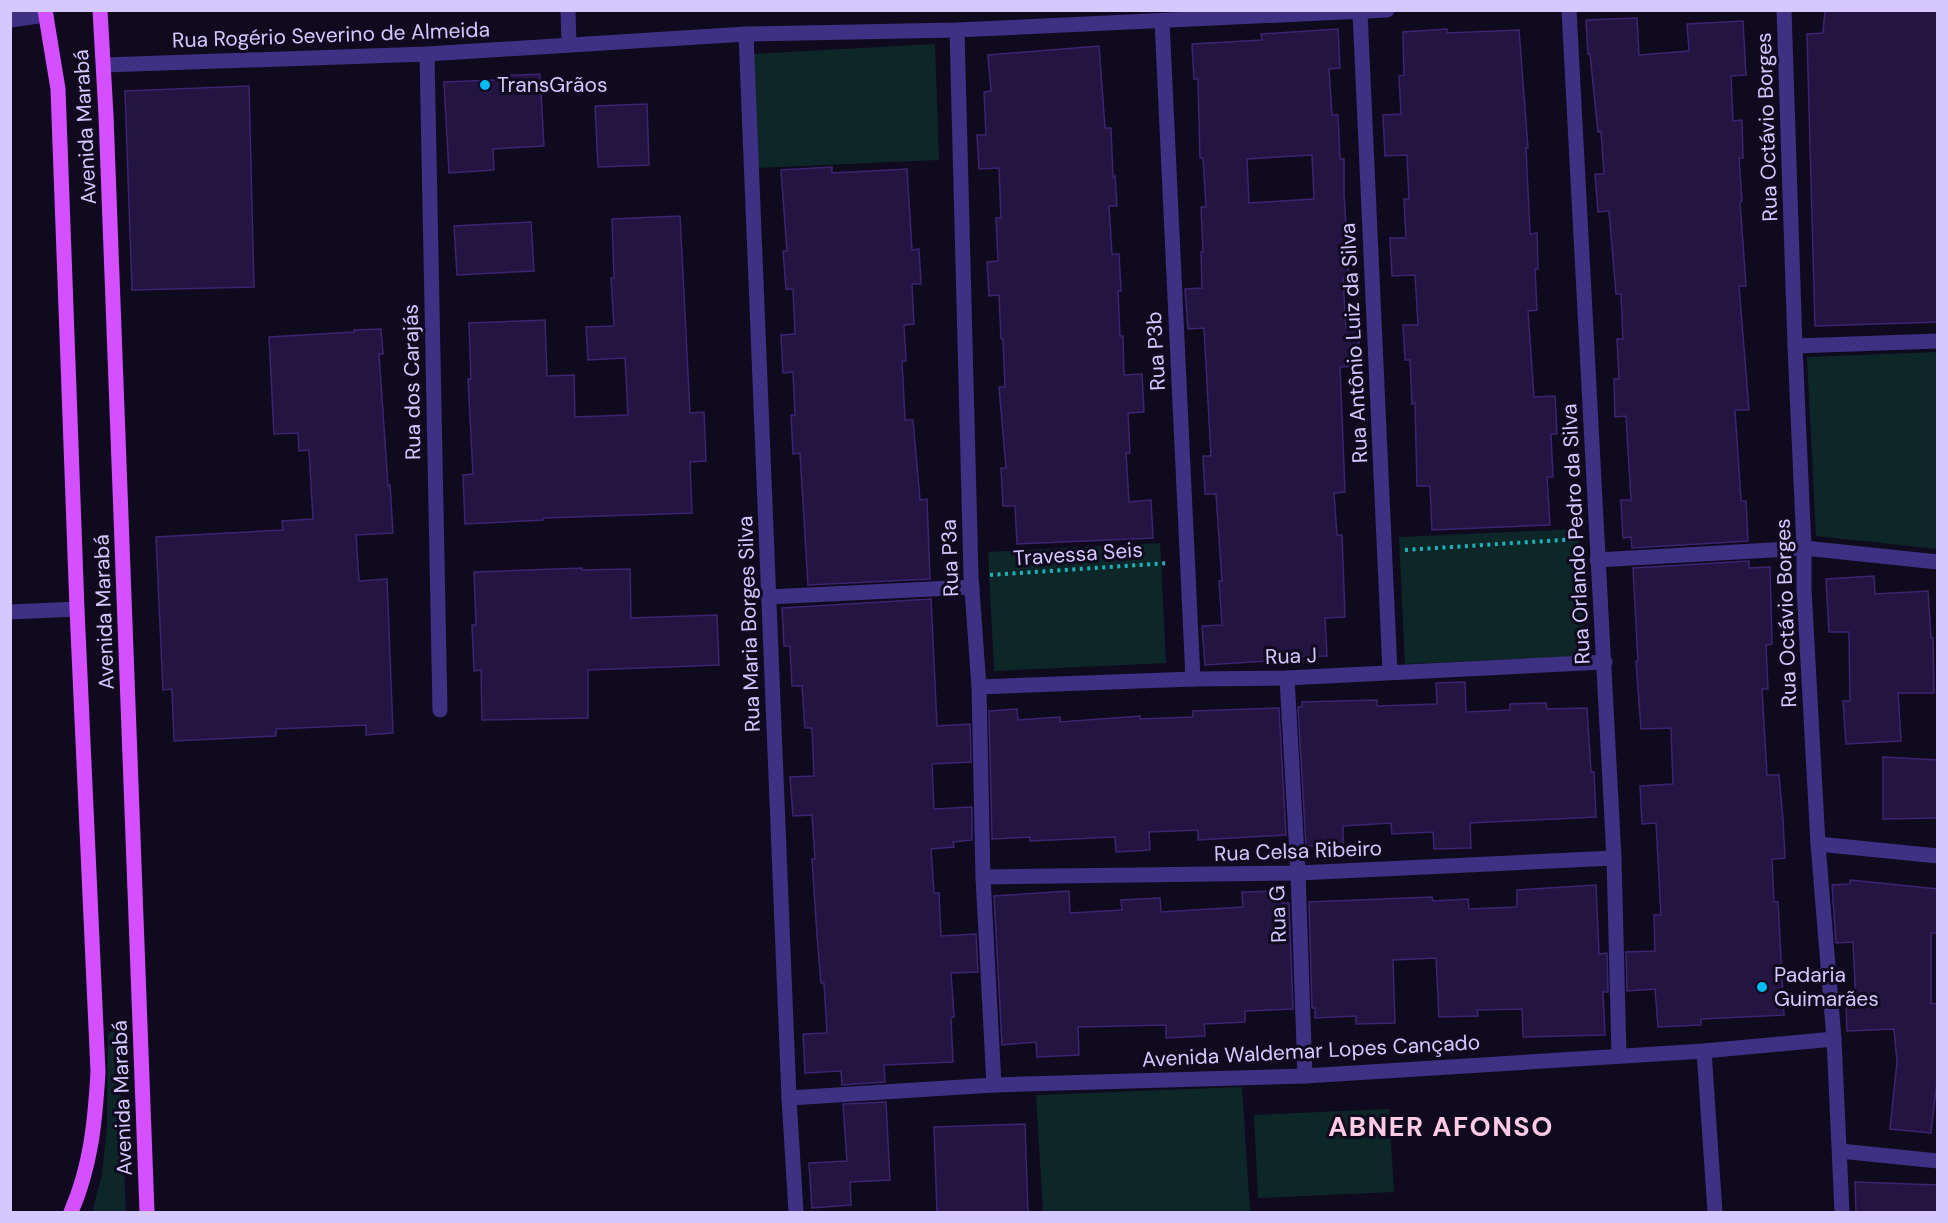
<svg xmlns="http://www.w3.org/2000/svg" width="1948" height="1223" viewBox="0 0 1948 1223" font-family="'DM Sans',sans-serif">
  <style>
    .green { fill: #0d2729 }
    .building { fill: #231441; stroke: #3c2470; stroke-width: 1.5; fill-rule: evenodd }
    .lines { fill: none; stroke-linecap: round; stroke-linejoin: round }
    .path { stroke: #21b0b9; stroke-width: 4; stroke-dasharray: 3 4.5; stroke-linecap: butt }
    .lane { stroke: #3e3082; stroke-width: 15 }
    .street { stroke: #3e3082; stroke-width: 15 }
    .primary { stroke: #d34fff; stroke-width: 15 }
    .poi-dot { fill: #00bcf3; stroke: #100a1f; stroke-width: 2 }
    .labels { text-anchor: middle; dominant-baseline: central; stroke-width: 6; stroke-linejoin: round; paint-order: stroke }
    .street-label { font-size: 21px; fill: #d5c8ff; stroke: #100a1f }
    .poi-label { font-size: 21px; fill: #d5c8ff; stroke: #100a1f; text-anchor: start }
    .district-label { font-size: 27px; font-weight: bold; letter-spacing: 1.5px; fill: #ffcae5; stroke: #100a1f }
  </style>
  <rect width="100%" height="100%" fill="#100a1f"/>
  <g class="green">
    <polygon points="935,44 939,160 757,168 753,54"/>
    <polygon points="1937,352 1937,549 1816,536 1807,357"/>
    <polygon points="1579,529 1585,656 1405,664 1399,537"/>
    <polygon points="1160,543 1166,663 994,671 988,552"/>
    <polygon points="117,1028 126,1212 92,1212 102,1175 107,1126 108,1034"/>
    <polygon points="1242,1087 1250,1212 1043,1212 1036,1095"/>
    <polygon points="1389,1109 1394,1192 1258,1198 1254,1115"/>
  </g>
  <g class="building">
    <polygon points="1825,10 1938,10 1938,322 1815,326 1807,34 1823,33"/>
    <polygon points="1637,18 1639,55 1689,51 1687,24 1743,21 1746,75 1731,76 1733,121 1742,120 1743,158 1739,158 1742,201 1740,202 1746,286 1739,286 1749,410 1735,410 1741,501 1746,501 1748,541 1632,548 1631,537 1623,538 1621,500 1631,500 1626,416 1615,417 1614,379 1619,379 1617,339 1623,339 1621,294 1616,294 1609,211 1598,212 1595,174 1604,174 1601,131 1598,132 1590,54 1588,54 1586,20"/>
    <path d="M1338,29L1340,68L1329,69L1332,115H1338L1340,159H1344V194L1349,278H1343L1346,328L1358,327L1360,366L1340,367L1345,492L1334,493L1337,535H1342L1345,617L1325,618L1327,656L1282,657V660L1205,665L1202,626L1222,625L1219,581H1222L1216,494H1205L1203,456H1211L1204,328L1188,329L1185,289L1202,288L1201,252H1203L1201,207H1206L1203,158H1200L1198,79H1194L1192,44L1262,40L1261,34ZM1312,155L1314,199L1249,203L1247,159Z"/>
    <polygon points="1447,29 1447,33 1519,30 1528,148 1526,148 1530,234 1537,233 1538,269 1535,269 1537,310 1528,311 1534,397 1555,396 1557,434 1551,434 1553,477 1547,477 1550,525 1432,530 1430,486 1417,486 1415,403 1412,404 1410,360 1405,360 1403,325 1418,325 1415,275 1392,276 1390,238 1406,238 1404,199 1409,199 1407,155 1385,156 1383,115 1401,114 1399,76 1404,75 1403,32"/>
    <polygon points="1099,46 1105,128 1111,128 1113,177 1115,176 1117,206 1109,206 1112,254 1119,254 1121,291 1118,291 1120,336 1123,336 1124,375 1142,374 1144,412 1128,413 1130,453 1126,453 1129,502 1151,500 1153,538 1017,544 1015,506 1003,506 1001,468 1006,468 999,387 1005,387 1003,339 1001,339 999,295 989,296 987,262 998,261 996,218 1001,218 999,168 979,169 977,135 986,135 984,92 991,91 988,55"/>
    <polygon points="540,74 544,146 493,149 494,170 449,173 444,82 496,80 496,76"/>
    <polygon points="249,86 254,287 132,290 125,91"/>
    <polygon points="647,104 649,165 598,167 595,106"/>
    <polygon points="832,167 832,173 907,169 912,250 919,249 921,284 912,284 914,324 904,325 906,361 902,361 905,420 913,420 920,500 927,499 930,579 808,585 800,453 793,454 791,415 795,415 793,372 783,373 781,335 795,334 793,289 786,289 783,251 787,251 781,170"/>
    <polygon points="680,216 690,413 704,412 706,461 690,462 692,513 543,518 543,520 465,524 463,475 473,474 468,379 471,379 469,323 545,320 547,376 574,375 575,417 628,415 625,358 588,360 586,327 614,326 611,278 614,278 612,219"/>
    <polygon points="531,222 534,271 457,275 454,226"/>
    <polygon points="381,329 383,354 379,354 388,486 390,485 393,533 356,535 359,581 387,579 393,733 366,735 366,725 276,729 276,736 174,741 172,689 163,690 156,537 283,530 282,521 313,519 309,450 299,451 298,433 274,434 269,337 354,332 354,330"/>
    <polygon points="1749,561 1749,568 1770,567 1772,644 1766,645 1768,689 1762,689 1767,775 1779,775 1783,820 1785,858 1772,859 1774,902 1778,902 1784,1015 1701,1019 1701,1025 1658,1027 1655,989 1627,991 1626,952 1655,951 1654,915 1661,915 1656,823 1642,824 1640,786 1673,784 1671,728 1641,729 1636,661 1638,661 1633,568"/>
    <polygon points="582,568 582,570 630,569 631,618 717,615 719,665 588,670 588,718 482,720 481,670 474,671 472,625 476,625 474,572"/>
    <polygon points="1874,576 1875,594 1928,591 1931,638 1933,638 1934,693 1898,693 1901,741 1846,744 1843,701 1850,701 1849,632 1829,632 1826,579"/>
    <polygon points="931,599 937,726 970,724 971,762 932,764 934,809 972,807 972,840 953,842 954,847 931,849 934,893 939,893 941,936 976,934 978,972 951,973 954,1017 951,1018 953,1062 884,1065 885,1082 842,1085 841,1071 805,1073 803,1034 827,1033 824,983 821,983 817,935 812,859 815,859 812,815 793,816 790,777 814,776 812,728 805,728 802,686 792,686 790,646 784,646 782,608"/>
    <polygon points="1465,682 1466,712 1510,710 1510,704 1546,703 1547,709 1587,708 1591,772 1594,772 1596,817 1470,823 1471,848 1434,849 1433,832 1392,834 1391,823 1343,826 1343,845 1306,846 1298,707 1302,707 1302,702 1377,700 1377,706 1437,704 1436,683"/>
    <polygon points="1279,708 1286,835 1198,840 1198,830 1149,832 1150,850 1116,852 1115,837 1030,841 1030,837 992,839 989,711 1017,709 1018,720 1060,717 1060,722 1140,716 1140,719 1193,717 1193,711"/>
    <polygon points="1883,757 1938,760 1938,818 1883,819"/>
    <polygon points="1850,880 1938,889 1938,933 1931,933 1931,1004 1938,1003 1938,1072 1931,1133 1890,1129 1897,1062 1894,1029 1847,1031 1846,1004 1856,1004 1853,942 1836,943 1832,885 1850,884"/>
    <polygon points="1596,885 1599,954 1607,953 1608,992 1603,992 1605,1035 1523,1037 1522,1009 1477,1010 1478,1016 1439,1017 1436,958 1393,960 1395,1023 1356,1024 1356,1016 1315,1018 1315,1008 1312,1008 1309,902 1432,897 1433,901 1468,899 1469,909 1517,907 1517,890"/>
    <polygon points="1069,891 1070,913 1122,910 1121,900 1160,898 1161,912 1243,907 1242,892 1281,891 1282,903 1289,903 1293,1009 1245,1011 1245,1022 1204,1024 1205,1036 1166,1038 1166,1025 1078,1027 1079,1055 1037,1057 1036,1042 1002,1045 994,896"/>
    <polygon points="886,1102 890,1180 850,1182 851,1205 812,1208 809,1163 847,1161 843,1104"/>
    <polygon points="1025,1124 1028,1212 937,1212 934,1127"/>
    <polygon points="1855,1182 1938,1185 1938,1212 1856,1212"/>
  </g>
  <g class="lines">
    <g class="path">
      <polyline points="1405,550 1577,539"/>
      <polyline points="990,575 1168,563"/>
    </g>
    <g class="lane">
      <polyline points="10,20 46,15"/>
      <polyline points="1597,560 1804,548"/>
      <polyline points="768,597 972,587"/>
    </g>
    <g class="street">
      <polyline points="568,10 569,45"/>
      <polyline points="1569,10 1614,858 1619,1055"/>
      <polyline points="1784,10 1795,346 1804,548 1804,588 1818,844 1834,1039 1842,1212"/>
      <polyline points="1360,12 1390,672"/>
      <polyline points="1162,21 1193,679"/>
      <polyline points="957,30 971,576 979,687 983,877 994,1085"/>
      <polyline points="746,34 789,1098 796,1212"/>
      <polyline points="427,54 440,710"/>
      <polyline points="104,65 427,54 746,34 957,30 1387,10"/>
      <polyline points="1795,346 1938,341"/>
      <polyline points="1804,548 1938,562"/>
      <polyline points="10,612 77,609"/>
      <polyline points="1287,678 1298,873 1305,1076"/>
      <polyline points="979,687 1193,679 1287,678 1605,662"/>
      <polyline points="1818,844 1938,856"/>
      <polyline points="983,877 1298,873 1614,858"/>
      <polyline points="1704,1051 1715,1212"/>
      <polyline points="789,1098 994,1085 1305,1076 1704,1051 1834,1039"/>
      <polyline points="1840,1151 1938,1161"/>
    </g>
    <g class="primary">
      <path d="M45,10L58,89L77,609L98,1072C95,1122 91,1166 71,1212"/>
      <polyline points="100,10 106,115 147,1212"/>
    </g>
  </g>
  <g class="poi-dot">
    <circle cx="485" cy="85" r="6"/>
    <circle cx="1762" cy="987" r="6"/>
  </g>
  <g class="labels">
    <g class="street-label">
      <text transform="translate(331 35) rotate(-2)">Rua Rogério Severino de Almeida</text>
      <text transform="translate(85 127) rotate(-93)">Avenida Marabá</text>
      <text transform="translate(1767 127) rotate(-92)">Rua Octávio Borges</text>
      <text transform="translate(1354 343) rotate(-93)">Rua Antônio Luiz da Silva</text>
      <text transform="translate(1156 351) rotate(-93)">Rua P3b</text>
      <text transform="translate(412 382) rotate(-91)">Rua dos Carajás</text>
      <text transform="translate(1576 534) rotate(-93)">Rua Orlando Pedro da Silva</text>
      <text transform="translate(1078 554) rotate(-4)">Travessa Seis</text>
      <text transform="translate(950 558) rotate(-92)">Rua P3a</text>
      <text transform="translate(104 612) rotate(-92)">Avenida Marabá</text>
      <text transform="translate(1786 613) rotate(-92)">Rua Octávio Borges</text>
      <text transform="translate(749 624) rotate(-92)">Rua Maria Borges Silva</text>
      <text transform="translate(1291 656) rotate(-2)">Rua J</text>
      <text transform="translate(1298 851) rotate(-2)">Rua Celsa Ribeiro</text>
      <text transform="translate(1278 914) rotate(-92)">Rua G</text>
      <text transform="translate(1311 1051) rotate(-3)">Avenida Waldemar Lopes Cançado</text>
      <text transform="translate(122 1098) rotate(-92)">Avenida Marabá</text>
    </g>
    <g class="poi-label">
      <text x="497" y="85">TransGrãos</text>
      <text x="1774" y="975">Padaria<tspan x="1774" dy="24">Guimarães</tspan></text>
    </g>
    <g class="district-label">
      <text x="1441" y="1126">ABNER AFONSO</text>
    </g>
  </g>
  <rect width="1948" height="1223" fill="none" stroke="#d5c8ff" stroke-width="24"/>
</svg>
